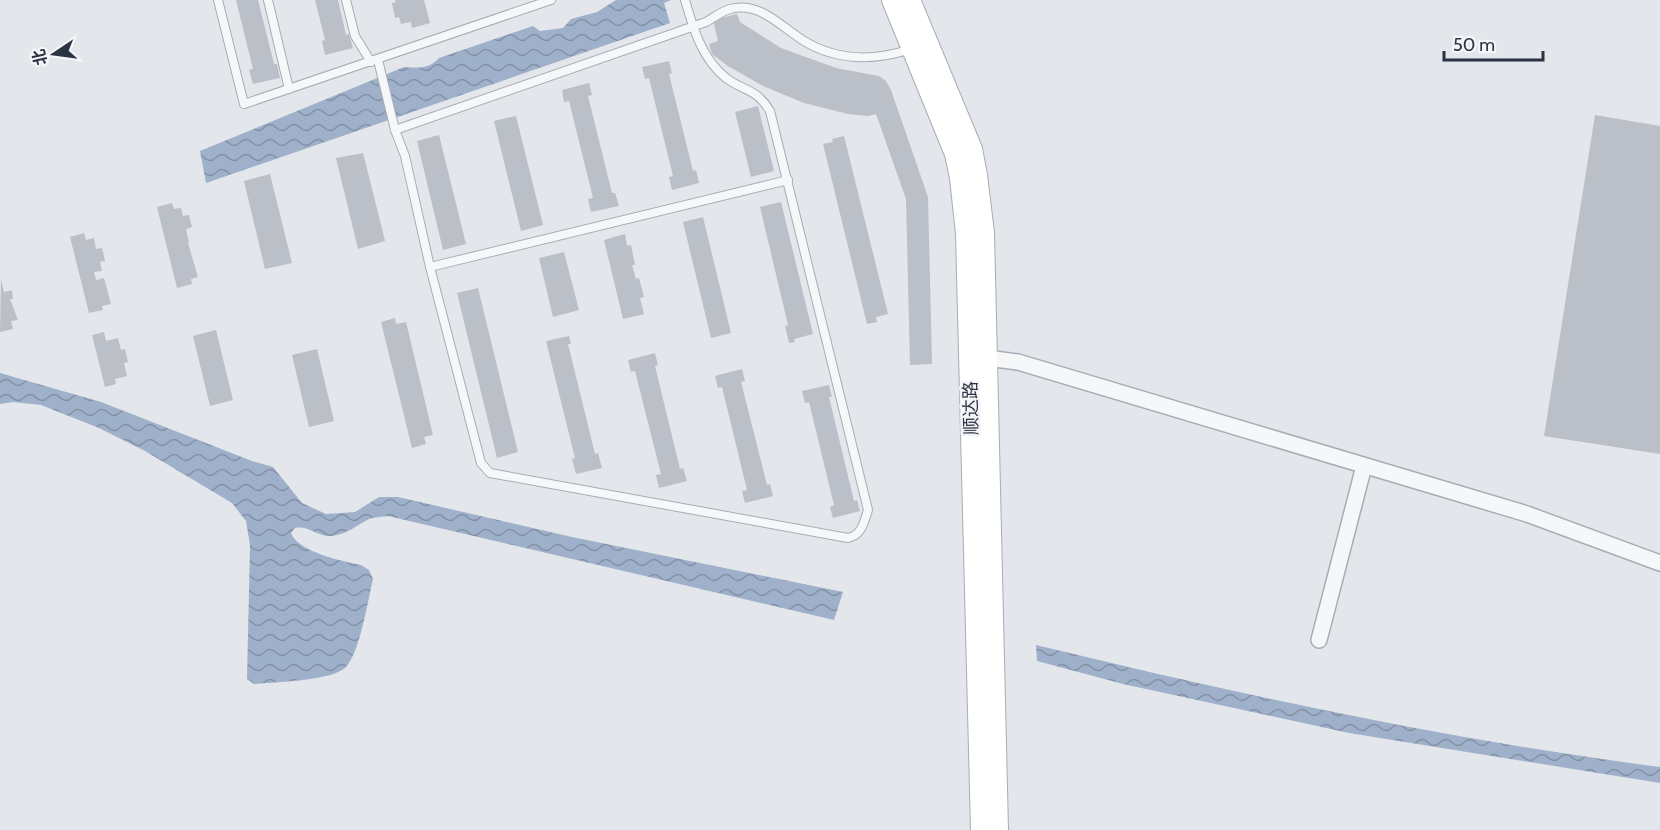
<svg xmlns="http://www.w3.org/2000/svg" width="1660" height="830" viewBox="0 0 1660 830" font-family="Cabin,'Noto Sans SC',sans-serif">
  <style>
    .water { fill: url(#water-waves) }
    .building { fill: #babfc8 }
    .lines { fill: none; stroke-linecap: round; stroke-linejoin: round }
    .service-casing { stroke: #a8acb5; stroke-width: 10 }
    .minor-casing { stroke: #a8acb5; stroke-width: 18 }
    .secondary-casing { stroke: #a8acb5; stroke-width: 22 }
    .service { stroke: #f6f7f9; stroke-width: 8 }
    .minor { stroke: #f6f7f9; stroke-width: 15 }
    .secondary { stroke: #fff; stroke-width: 20 }
    .labels { text-anchor: middle; dominant-baseline: central; stroke-width: 5; stroke-linejoin: round; paint-order: stroke }
    .street-label { font-size: 18px; fill: #2b3243; stroke: #f3f5f8 }
  </style>
  <defs>
    <pattern id="water-waves" width="16" height="10" patternUnits="userSpaceOnUse" patternTransform="scale(1.5)"><rect width="16" height="10" fill="#9fb1ca"/><path d="M0 5q4-4 8 0t8 0" fill="none" stroke="#8291a6"/></pattern>
  </defs>
  <rect width="100%" height="100%" fill="#e3e6eb"/>
  <g class="water">
    <path d="M616,0H671L664,3L670,23L206,183L200,151L404,67C419,68 429,69 439,58L533,26L540,31L563,28L571,19L597,12Z"/>
    <path d="M0,373L101,402L252,461L273,467L302,503L326,514L355,512L379,497H398L572,537L843,592L834,620L388,516C382,517 375,517 369,519C357,525 346,535 331,536C318,537 308,525 295,528L291,533C298,552 342,561 361,565L369,570L373,579C368,599 360,654 345,668C330,681 275,682 254,684L247,679L250,545L246,521L232,503L145,451L99,428L41,405L13,402L0,404Z"/>
    <path d="M1036,645C1242,695 1450,740 1660,767V783L1349,733L1123,684L1037,661Z"/>
  </g>
  <g class="building">
    <polygon points="236,0 258,0 274,64 277,64 280,78 253,84 249,70 253,69"/>
    <polygon points="315,0 338,0 346,35 349,34 353,48 325,55 322,41 325,40"/>
    <polygon points="395,0 424,0 430,23 412,28 411,22 401,24 399,17 395,18 392,3 396,2"/>
    <polygon points="737,14 740,22 781,48 836,68 879,76 886,81 891,90 928,197 932,364 910,365 906,199 876,114 868,116 848,114 804,103 763,86 728,66 712,54 709,44 718,41 713,20"/>
    <polygon points="669,61 672,73 669,74 693,171 696,170 699,183 672,190 669,177 673,176 649,78 645,79 642,67"/>
    <polygon points="589,83 592,95 588,96 612,193 615,193 619,206 591,212 588,199 593,198 569,101 564,102 562,90"/>
    <polygon points="758,106 774,171 751,177 735,112"/>
    <polygon points="1595,115 1660,126 1660,454 1544,436"/>
    <polygon points="516,116 543,225 521,231 494,121"/>
    <polygon points="439,135 466,244 443,250 417,141"/>
    <polygon points="844,136 888,314 876,317 877,322 867,324 823,144 833,142 832,139"/>
    <polygon points="363,153 385,241 358,249 336,158"/>
    <polygon points="270,174 292,263 265,269 244,181"/>
    <polygon points="781,202 813,334 794,339 795,342 789,343 785,326 788,325 760,207"/>
    <polygon points="172,203 174,209 181,208 183,216 189,215 192,227 186,229 189,243 188,243 198,277 191,279 192,284 177,288 157,207"/>
    <polygon points="703,217 731,333 711,338 683,222"/>
    <polygon points="84,233 86,240 94,238 96,249 102,248 105,261 100,262 102,271 94,272 96,280 104,278 111,304 102,306 103,310 89,313 70,237"/>
    <polygon points="625,234 627,246 631,245 635,265 632,265 636,279 639,278 644,297 640,298 644,314 623,319 604,240"/>
    <polygon points="564,252 579,310 553,317 539,258"/>
    <polygon points="1,279 4,292 12,290 13,299 10,299 18,320 11,321 13,329 0,332"/>
    <polygon points="478,288 518,452 497,458 457,293"/>
    <polygon points="395,318 396,324 406,322 433,435 424,437 426,444 412,448 381,322"/>
    <polygon points="216,330 233,400 210,406 193,336"/>
    <polygon points="104,332 106,341 118,338 121,350 125,349 128,362 124,363 127,376 115,379 116,384 105,387 92,335"/>
    <polygon points="569,336 571,344 568,344 595,454 598,453 602,468 576,474 572,459 575,458 546,341"/>
    <polygon points="317,349 334,421 309,427 292,355"/>
    <polygon points="655,353 658,365 655,366 680,469 683,468 687,481 659,488 656,475 661,474 635,371 631,372 628,360"/>
    <polygon points="742,369 745,381 741,382 767,485 770,484 773,496 745,503 742,491 747,490 722,387 718,388 715,376"/>
    <polygon points="829,385 832,397 829,397 854,501 857,500 860,511 833,518 830,507 834,505 809,402 805,403 802,391"/>
  </g>
  <g class="lines">
    <defs>
      <g id="service">
        <polyline points="218,0 244,104 551,0"/>
        <polyline points="268,0 289,89"/>
        <polyline points="346,0 355,36 371,62"/>
        <path d="M378,60L395,130L706,22C713,18 722,11 730,9C760,1 781,27 804,41C837,61 875,61 911,49"/>
        <polyline points="395,130 405,156 430,267 788,180"/>
        <path d="M430,267L481,463L490,473L848,538C862,535 864,522 868,510L770,111C756,88 745,92 726,78C702,59 693,28 685,0"/>
      </g>
      <g id="minor">
        <polyline points="987,358 1018,362 1527,514 1660,563"/>
        <polyline points="1319,640 1364,466"/>
      </g>
      <g id="secondary">
        <polyline points="892,0 955,154 960,178 966,234 981,830"/>
        <polyline points="910,0 972,149 977,175 984,233 998,830"/>
      </g>
    </defs>
    <use href="#service" class="service-casing"/>
    <use href="#minor" class="minor-casing"/>
    <use href="#secondary" class="secondary-casing"/>
    <use href="#service" class="service"/>
    <use href="#minor" class="minor"/>
    <use href="#secondary" class="secondary"/>
  </g>
  <g class="labels">
    <g class="street-label">
      <text transform="translate(971 408) rotate(-91)">顺达路</text>
    </g>
  </g>
  <g transform="translate(54 54) rotate(257)" stroke="#f3f5f8" stroke-width="4.5" paint-order="stroke">
  <path d="M0-4.5L10 22L0 15L-10 22Z" fill="#2b3243"/>
  <text y="-9" font-size="16" font-weight="bold" text-anchor="middle" fill="#2b3243">北</text>
  </g>
  <path d="M1444 51v9h99v-9" fill="none" stroke="#2b3243" stroke-width="3"/>
  <text x="1453" y="51" font-size="18" fill="#2b3243" stroke="#f3f5f8" stroke-width="4.5" paint-order="stroke">50 m</text>
</svg>
